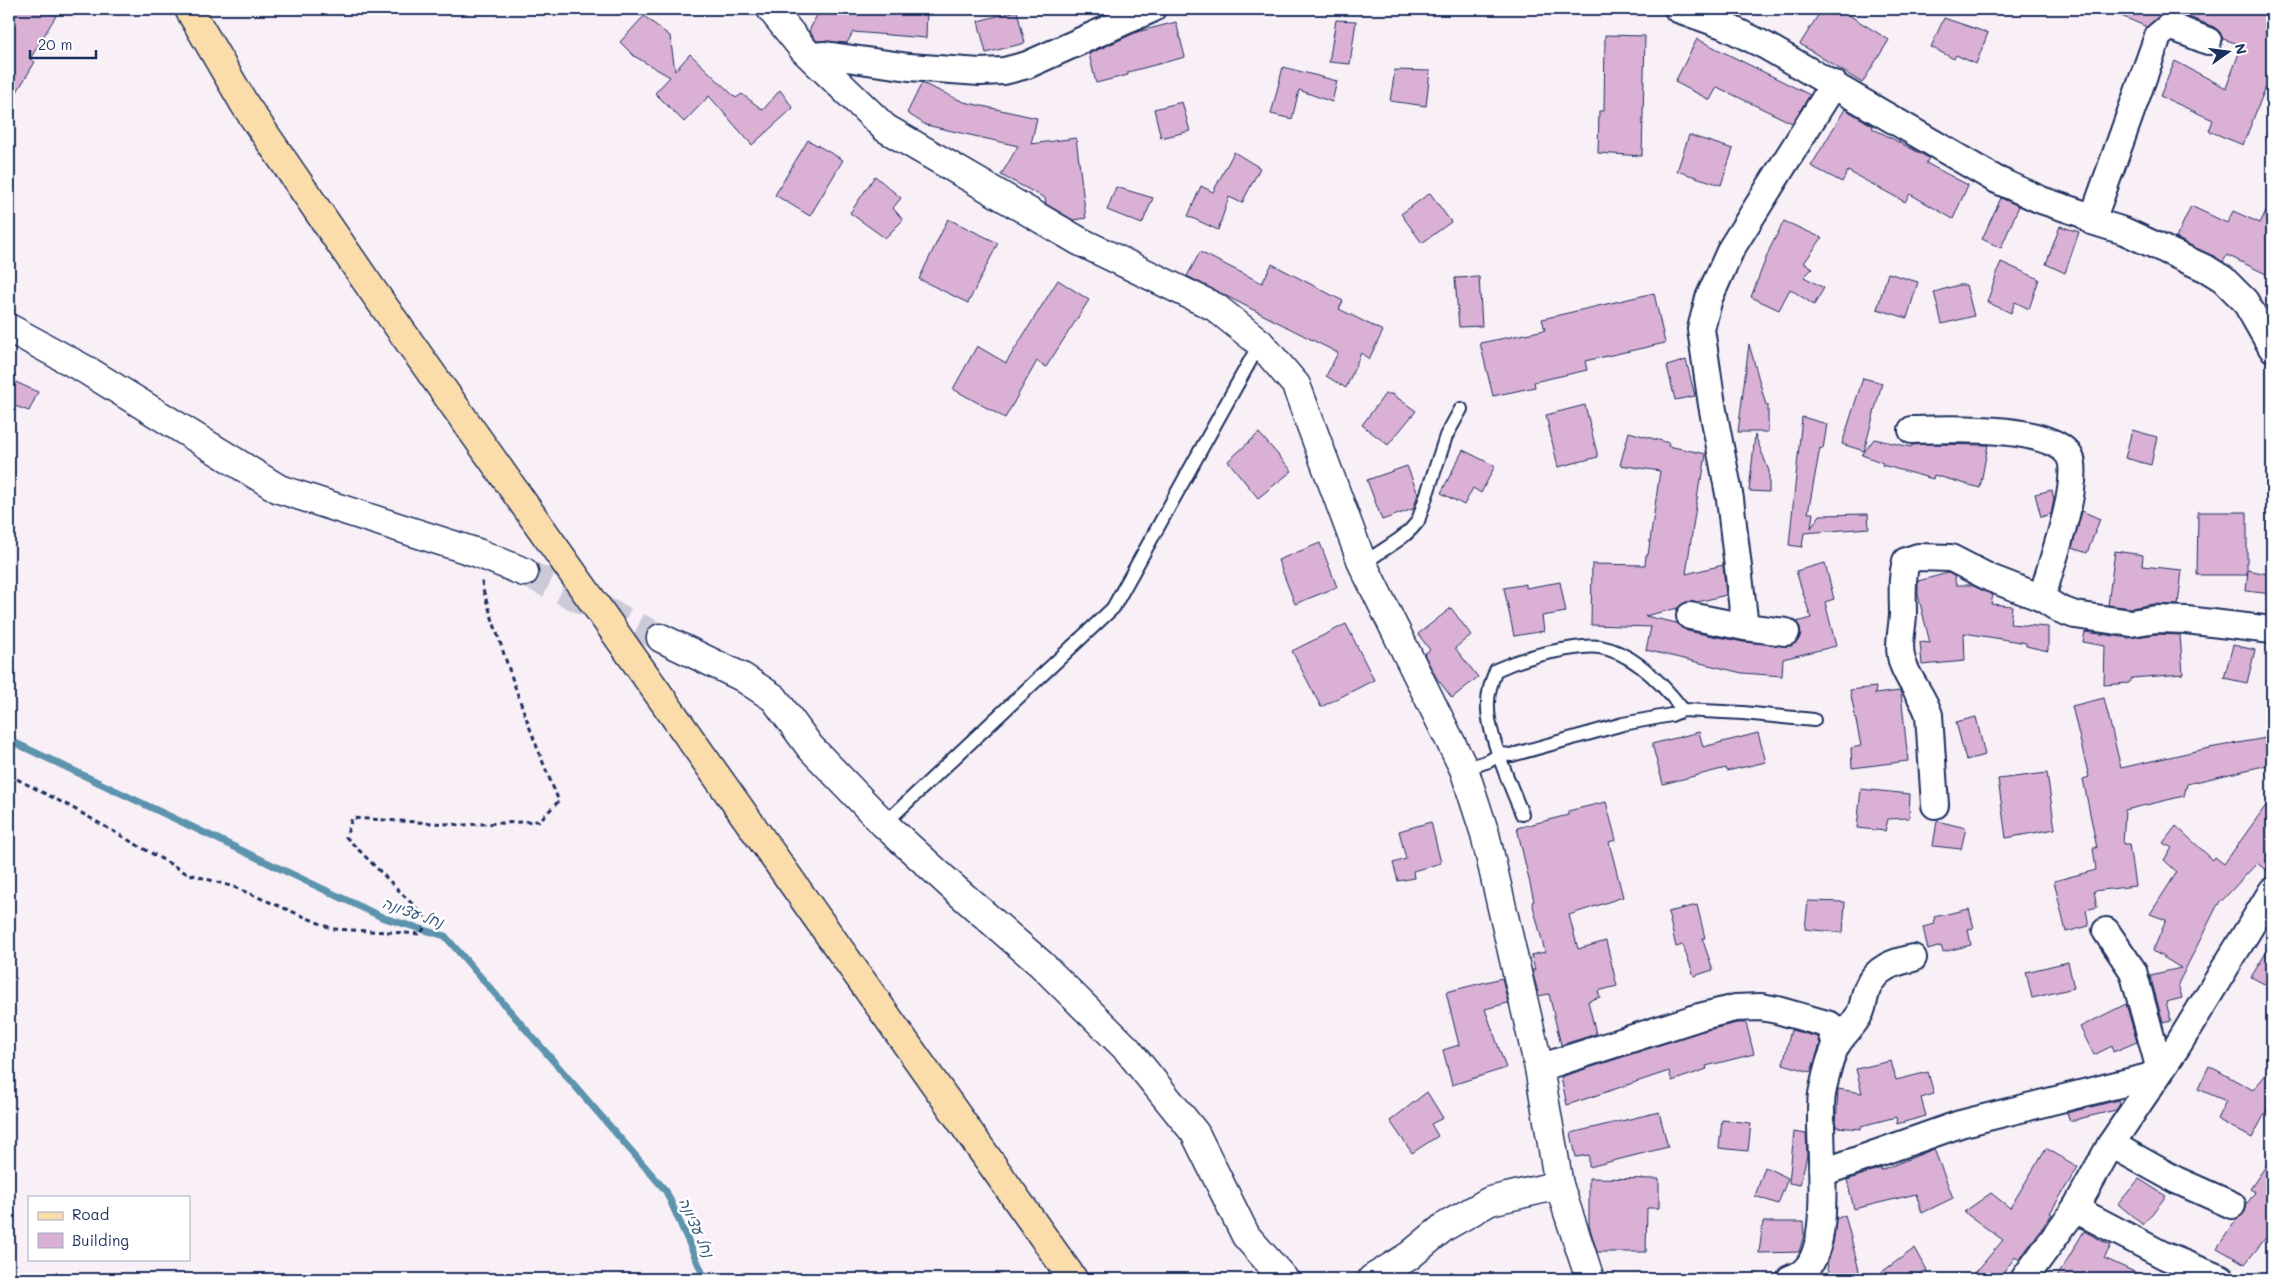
<svg xmlns="http://www.w3.org/2000/svg" width="2281" height="1288" viewBox="0 0 2281 1288" font-family="Mali,'Playpen Sans Hebrew',sans-serif">
  <style>
    .lines { fill: none; stroke-linecap: round; stroke-linejoin: round }
    .stream { stroke: #5b93ad; stroke-width: 7 }
    .building { fill: #dab0d5; stroke: #1b2f5e }
    .secondary-tunnel { stroke: #ccc9d8; stroke-width: 28; stroke-dasharray: 28 14; stroke-linecap: butt }
    .service-casing { stroke: #1b2f5e; stroke-width: 16 }
    .minor-casing { stroke: #1b2f5e; stroke-width: 30 }
    .secondary-casing { stroke: #1b2f5e; stroke-width: 31 }
    .primary-casing { stroke: #1b2f5e; stroke-width: 31 }
    .path { stroke: #1b2f5e; stroke-width: 3; stroke-dasharray: 5 4; stroke-linecap: butt }
    .service { stroke: #fff; stroke-width: 12 }
    .minor { stroke: #fff; stroke-width: 26 }
    .secondary { stroke: #fff; stroke-width: 28 }
    .primary { stroke: #fbddab; stroke-width: 28 }
    .labels { text-anchor: middle; dominant-baseline: central; stroke-width: 5; stroke-linejoin: round; paint-order: stroke }
    .water-label { font-size: 15px; font-style: italic; fill: #36587f; stroke: #fff }
  </style>
  <rect width="100%" height="100%" fill="#f8eff7"/>
  <filter id="ink" filterUnits="userSpaceOnUse"><feTurbulence type="fractalNoise" baseFrequency=".02" numOctaves="2"/><feDisplacementMap in="SourceGraphic" scale="10" xChannelSelector="R" yChannelSelector="G"/><feConvolveMatrix kernelMatrix="1 2 1 2 8 2 1 2 1" color-interpolation-filters="sRGB"/></filter>
  <g filter="url(#ink)">
    <g class="lines">
      <polyline class="stream" points="9,740 384,918 445,936 666,1191 705,1279"/>
    </g>
    <g class="building">
      <polygon points="9,9 60,9 30,59 35,62 9,105"/>
      <polygon points="820,9 927,9 926,38 853,32 847,43 817,41 809,31"/>
      <polygon points="1822,9 1839,9 1889,40 1862,83 1800,44"/>
      <polygon points="2105,9 2272,9 2272,71 2243,145 2209,131 2213,120 2160,96 2175,61 2226,88 2242,45 2223,39 2220,32 2214,27 2176,12 2168,11 2161,14 2147,27"/>
      <polygon points="1017,11 1025,43 986,53 978,21"/>
      <polygon points="644,16 670,36 675,71 690,54 736,98 742,94 763,110 780,90 793,108 752,145 709,96 684,122 655,93 670,77 634,56 620,42"/>
      <polygon points="1944,18 1988,33 1976,64 1956,55 1954,59 1931,47"/>
      <polygon points="1336,20 1356,21 1350,64 1329,62"/>
      <polygon points="1176,22 1185,57 1128,72 1128,75 1096,83 1089,54 1137,32"/>
      <polygon points="1605,35 1645,36 1642,156 1598,153 1599,111 1604,111"/>
      <polygon points="1697,39 1810,95 1792,123 1717,87 1710,100 1675,82"/>
      <polygon points="1283,67 1337,81 1332,102 1299,90 1292,119 1271,114"/>
      <polygon points="1395,70 1430,71 1426,106 1390,101"/>
      <polygon points="922,83 964,102 1037,118 1031,144 1076,138 1086,218 1073,220 1046,204 1045,198 1001,175 1018,146 926,125 907,113"/>
      <polygon points="1182,102 1190,131 1161,138 1154,109"/>
      <polygon points="1845,109 1873,126 1872,128 1929,158 1926,163 1968,185 1953,219 1910,194 1905,202 1848,171 1842,182 1811,166"/>
      <polygon points="1689,135 1733,149 1721,185 1677,171"/>
      <polygon points="808,140 843,160 810,216 775,195"/>
      <polygon points="1234,152 1260,168 1242,203 1229,197 1218,230 1188,216 1201,186 1213,192"/>
      <polygon points="875,176 901,198 893,208 903,220 885,238 850,213"/>
      <polygon points="1116,187 1153,198 1142,224 1107,210"/>
      <polygon points="1430,193 1451,222 1422,243 1401,214"/>
      <polygon points="2001,198 2019,206 2001,248 1982,239"/>
      <polygon points="2272,199 2272,277 2227,255 2223,262 2176,238 2191,206 2227,223 2233,211 2260,223"/>
      <polygon points="948,219 998,243 968,303 919,279"/>
      <polygon points="1784,221 1822,238 1804,263 1813,268 1804,277 1824,288 1814,305 1790,289 1779,310 1751,297 1770,248"/>
      <polygon points="2060,226 2079,232 2065,273 2046,264"/>
      <polygon points="1200,252 1262,283 1272,264 1343,301 1339,309 1383,331 1369,359 1361,353 1346,388 1326,376 1338,353 1187,276"/>
      <polygon points="2001,262 2039,279 2029,309 2015,302 2011,313 1987,302"/>
      <polygon points="1888,273 1918,282 1907,318 1877,309"/>
      <polygon points="1479,277 1482,326 1459,327 1455,278"/>
      <polygon points="1058,280 1089,300 1046,367 1037,361 1005,418 953,389 977,346 1006,363"/>
      <polygon points="1959,285 1966,285 1974,316 1942,324 1934,292"/>
      <polygon points="1654,293 1665,343 1585,361 1587,370 1534,382 1535,387 1493,396 1480,343 1545,330 1542,319"/>
      <polygon points="1749,344 1766,405 1768,405 1768,432 1738,432"/>
      <polygon points="1686,360 1695,396 1675,400 1667,366"/>
      <polygon points="1863,378 1882,383 1864,451 1842,444"/>
      <polygon points="9,379 38,392 29,411 9,404"/>
      <polygon points="1385,394 1392,394 1416,411 1388,445 1362,425"/>
      <polygon points="1585,405 1598,457 1558,467 1546,415"/>
      <polygon points="1802,417 1827,424 1823,449 1820,448 1808,513 1813,513 1811,528 1820,515 1868,514 1869,528 1804,533 1802,547 1789,545"/>
      <polygon points="2132,430 2157,437 2151,465 2125,458"/>
      <polygon points="1629,432 1669,443 1668,446 1706,454 1702,479 1700,479 1686,574 1723,565 1726,595 1698,602 1686,602 1678,608 1645,616 1677,623 1687,631 1743,642 1791,646 1798,641 1801,634 1800,627 1796,622 1811,618 1796,571 1825,563 1834,599 1825,602 1836,646 1783,659 1782,676 1742,673 1646,650 1651,627 1591,625 1592,564 1645,565 1646,555 1648,555 1660,471 1620,465"/>
      <polygon points="1259,433 1292,471 1258,498 1228,461"/>
      <polygon points="1755,435 1769,471 1769,492 1749,491"/>
      <polygon points="1874,439 1911,447 1912,445 1928,444 1988,445 1980,488 1934,475 1933,479 1882,465 1883,463 1862,455"/>
      <polygon points="1463,450 1495,466 1481,493 1473,488 1464,505 1441,493"/>
      <polygon points="1407,466 1418,494 1413,509 1382,520 1367,480"/>
      <polygon points="2052,490 2054,499 2051,514 2041,517 2035,494"/>
      <polygon points="2082,511 2100,519 2087,553 2072,548"/>
      <polygon points="2198,512 2247,512 2247,575 2197,575"/>
      <polygon points="1320,543 1337,587 1295,604 1278,560"/>
      <polygon points="2115,551 2143,555 2142,566 2182,570 2178,605 2154,604 2131,608 2108,605"/>
      <polygon points="2248,570 2272,575 2272,594 2246,591"/>
      <polygon points="1948,573 1954,576 1956,585 1971,585 1993,595 1991,604 2012,606 2010,624 2048,627 2048,651 2026,646 2026,643 1964,633 1965,661 1922,665 1920,642 1930,643 1918,595 1918,581"/>
      <polygon points="1560,582 1566,612 1542,616 1544,631 1514,636 1504,588 1526,584 1526,588"/>
      <polygon points="1451,608 1471,635 1455,648 1478,677 1452,698 1436,677 1424,654 1430,650 1418,634"/>
      <polygon points="1346,624 1374,680 1321,707 1292,651"/>
      <polygon points="2085,632 2129,638 2157,634 2180,635 2183,674 2132,678 2129,683 2104,685 2105,646 2083,642"/>
      <polygon points="2233,645 2255,650 2247,683 2224,678"/>
      <polygon points="1876,687 1875,694 1900,691 1901,693 1908,761 1852,768 1851,748 1861,746 1850,690"/>
      <polygon points="2104,698 2121,768 2209,748 2272,737 2272,764 2187,784 2184,796 2125,810 2123,844 2129,844 2135,886 2094,891 2097,907 2086,910 2089,926 2066,932 2054,881 2096,870 2093,848 2097,848 2083,779 2089,777 2072,706"/>
      <polygon points="1976,717 1985,755 1966,760 1956,722"/>
      <polygon points="1699,732 1703,747 1758,733 1766,762 1727,771 1726,768 1663,784 1652,744"/>
      <polygon points="2047,773 2055,829 2006,838 1998,779"/>
      <polygon points="1861,789 1910,794 1909,818 1888,819 1885,831 1857,828"/>
      <polygon points="2272,797 2272,861 2266,870 2257,863 2217,906 2178,984 2182,998 2166,1002 2171,1021 2163,1023 2150,975 2181,968 2153,951 2166,920 2150,914 2177,872 2164,860 2172,848 2163,843 2176,826 2213,860 2215,857 2224,864"/>
      <polygon points="1606,802 1616,840 1609,842 1623,897 1569,915 1578,949 1606,941 1617,986 1598,991 1600,997 1588,1001 1596,1034 1561,1045 1549,994 1539,996 1532,970 1535,970 1531,955 1545,952 1532,902 1534,901 1517,828 1568,815 1568,811"/>
      <polygon points="1937,821 1966,828 1961,849 1933,846"/>
      <polygon points="1431,822 1441,863 1413,871 1414,878 1398,881 1393,863 1406,859 1399,831"/>
      <polygon points="1808,901 1845,902 1843,933 1805,929"/>
      <polygon points="1697,905 1705,938 1702,938 1713,970 1694,976 1683,945 1676,947 1668,912"/>
      <polygon points="1969,909 1974,928 1968,929 1971,945 1943,952 1941,946 1928,950 1923,927 1935,924 1934,917"/>
      <polygon points="2272,943 2272,988 2251,977"/>
      <polygon points="2068,962 2074,988 2032,998 2026,972"/>
      <polygon points="1502,978 1508,1003 1485,1009 1506,1068 1452,1085 1443,1050 1459,1045 1446,992"/>
      <polygon points="2126,1004 2137,1042 2113,1052 2112,1046 2094,1055 2080,1027"/>
      <polygon points="1737,1023 1746,1023 1754,1054 1706,1066 1707,1069 1672,1081 1669,1071 1567,1105 1561,1077 1703,1031"/>
      <polygon points="1791,1030 1818,1037 1820,1044 1811,1072 1783,1064"/>
      <polygon points="1891,1061 1896,1080 1928,1072 1934,1094 1921,1098 1926,1116 1897,1124 1896,1117 1861,1126 1861,1129 1836,1127 1838,1089 1862,1093 1856,1069"/>
      <polygon points="2209,1066 2253,1090 2272,1067 2272,1100 2252,1138 2217,1119 2226,1101 2198,1089"/>
      <polygon points="1427,1092 1443,1118 1431,1124 1438,1136 1412,1153 1390,1121"/>
      <polygon points="2119,1100 2120,1104 2116,1110 2070,1121 2067,1113"/>
      <polygon points="1659,1112 1668,1147 1589,1167 1589,1155 1576,1157 1571,1133"/>
      <polygon points="1722,1120 1751,1123 1748,1151 1719,1148"/>
      <polygon points="1794,1132 1806,1134 1807,1155 1800,1185 1789,1183"/>
      <polygon points="2046,1148 2078,1167 2050,1213 2052,1214 2019,1260 2015,1257 1999,1279 1970,1279 2003,1240 1964,1212 1991,1193 2010,1208"/>
      <polygon points="1934,1149 1953,1198 1922,1213 1916,1194 1854,1209 1847,1180 1881,1168 1881,1170"/>
      <polygon points="2272,1157 2272,1230 2245,1264 2217,1248 2237,1219 2245,1212 2247,1204 2255,1192 2250,1189"/>
      <polygon points="1765,1167 1788,1178 1778,1204 1755,1196"/>
      <polygon points="1589,1178 1659,1179 1659,1208 1647,1208 1646,1252 1597,1252 1589,1225"/>
      <polygon points="2139,1179 2166,1196 2143,1225 2118,1204"/>
      <polygon points="1845,1215 1851,1238 1861,1279 1831,1279 1827,1264 1833,1243 1836,1219"/>
      <polygon points="1763,1222 1803,1222 1804,1235 1799,1252 1759,1253"/>
      <polygon points="2084,1231 2111,1246 2104,1258 2150,1279 2056,1279"/>
      <polygon points="1915,1248 1927,1270 1910,1279 1872,1279"/>
    </g>
    <g class="lines">
      <polyline class="secondary-tunnel" points="524,572 661,638"/>
      <defs>
        <g id="service">
          <path d="M1363,565C1381,548 1402,543 1418,521L1446,436L1461,409"/>
          <polyline points="1464,769 1489,761 1500,754 1512,755 1623,724 1671,715 1683,710 1743,713 1814,720"/>
          <path d="M1522,814C1511,787 1488,735 1488,708C1487,695 1491,682 1496,670C1518,660 1538,654 1562,650C1574,648 1587,645 1600,647C1634,653 1663,684 1683,710"/>
          <polyline points="884,824 1113,608 1260,343"/>
        </g>
        <g id="minor">
          <polyline points="1678,9 1723,25 1766,46 1995,179 2041,200 2083,214 2092,221 2124,231 2207,269 2223,279 2245,301 2272,348"/>
          <polyline points="813,56 825,55 909,67 980,72 1004,71 1027,65 1152,9"/>
          <polyline points="2092,221 2158,36 2170,26 2208,41"/>
          <path d="M1912,430C1942,429 2068,423 2072,464C2076,498 2051,563 2042,598"/>
          <polyline points="1690,616 1745,627 1786,632"/>
          <polyline points="1745,627 1730,499 1712,405 1701,329 1709,298 1731,249 1834,84"/>
          <path d="M1935,805L1929,715C1923,696 1910,683 1903,664C1897,647 1902,632 1903,615C1903,596 1901,579 1906,561L1918,557L1951,558L1990,578L2042,598L2059,609L2075,615L2131,623L2156,619L2186,620L2272,630"/>
          <polyline points="2106,931 2133,971 2160,1070"/>
          <polyline points="1539,1068 1699,1017 1735,1008 1761,1007 1777,1010 1830,1025 1836,1045"/>
          <polyline points="2111,1144 2176,1180 2232,1205"/>
          <polyline points="1824,1172 1960,1124 2148,1077 2160,1070"/>
          <polyline points="2075,1209 2165,1256 2221,1279"/>
          <path d="M1790,1279C1794,1277 1800,1275 1803,1272C1836,1245 1816,1134 1822,1094C1825,1078 1829,1060 1836,1046C1842,1034 1854,1026 1860,1013C1864,1005 1864,995 1868,987C1876,968 1894,962 1913,958"/>
          <polyline points="2024,1279 2075,1209 2111,1144 2178,1045 2272,891"/>
        </g>
        <g id="secondary">
          <polyline points="771,9 804,50 885,128 1079,241 1215,307 1260,343 1296,385 1363,565 1464,769 1485,834 1539,1068 1559,1185"/>
          <polyline points="9,328 88,371 279,489 478,553 524,572"/>
          <polyline points="661,638 742,677 774,698 810,747 884,824 955,889 1041,964 1127,1049 1195,1133 1246,1236 1284,1279"/>
          <polyline points="1372,1279 1409,1256 1444,1227 1490,1201 1559,1185 1590,1279"/>
        </g>
        <polyline id="primary" points="189,9 245,105 373,291 1073,1279"/>
      </defs>
      <use href="#service" class="service-casing"/>
      <use href="#minor" class="minor-casing"/>
      <use href="#secondary" class="secondary-casing"/>
      <use href="#primary" class="primary-casing"/>
      <path class="path" d="M9,775L71,807L186,873L234,887L333,929L421,934L428,920L346,837L352,818L464,825L539,821L559,801C529,732 506,661 483,590L482,581"/>
      <use href="#service" class="service"/>
      <use href="#minor" class="minor"/>
      <use href="#secondary" class="secondary"/>
      <use href="#primary" class="primary"/>
    </g>
  </g>
  <g class="labels">
    <g class="water-label">
      <text transform="translate(413 912) rotate(19)">נחל עציונה</text>
      <text transform="translate(697 1227) rotate(66)">נחל עציונה</text>
    </g>
  </g>
  <rect width="2281" height="1288" fill="none" stroke="#fff" stroke-width="30"/>
  <rect x="15" y="15" width="2251" height="1258" fill="none" stroke="#1b2f5e" stroke-width="2" filter="url(#ink)"/>
  <rect x="28" y="1196" width="162" height="65" fill="#ffffff" stroke="#a4acbf"/>
  <rect x="38" y="1212" width="25" height="8" fill="#fbddab" stroke="#a4acbf"/>
  <text x="72" y="1220" font-size="15" fill="#1b2f5e">Road</text>
  <rect x="38" y="1233" width="25" height="15" fill="#dab0d5" stroke="#a4acbf"/>
  <text x="72" y="1246" font-size="15" fill="#1b2f5e">Building</text>
  <g transform="translate(2228 52) rotate(76)" stroke="#ffffff" stroke-width="4" paint-order="stroke">
  <path d="M0-4L9 19L0 12L-9 19Z" fill="#1b2f5e"/>
  <text y="-8" font-size="14" font-weight="bold" text-anchor="middle" fill="#1b2f5e">N</text>
  </g>
  <path d="M30 50v8h66v-8" fill="none" stroke="#1b2f5e" stroke-width="2.5"/>
  <text x="38" y="50" font-size="15" fill="#1b2f5e" stroke="#ffffff" stroke-width="4" paint-order="stroke">20 m</text>
</svg>
